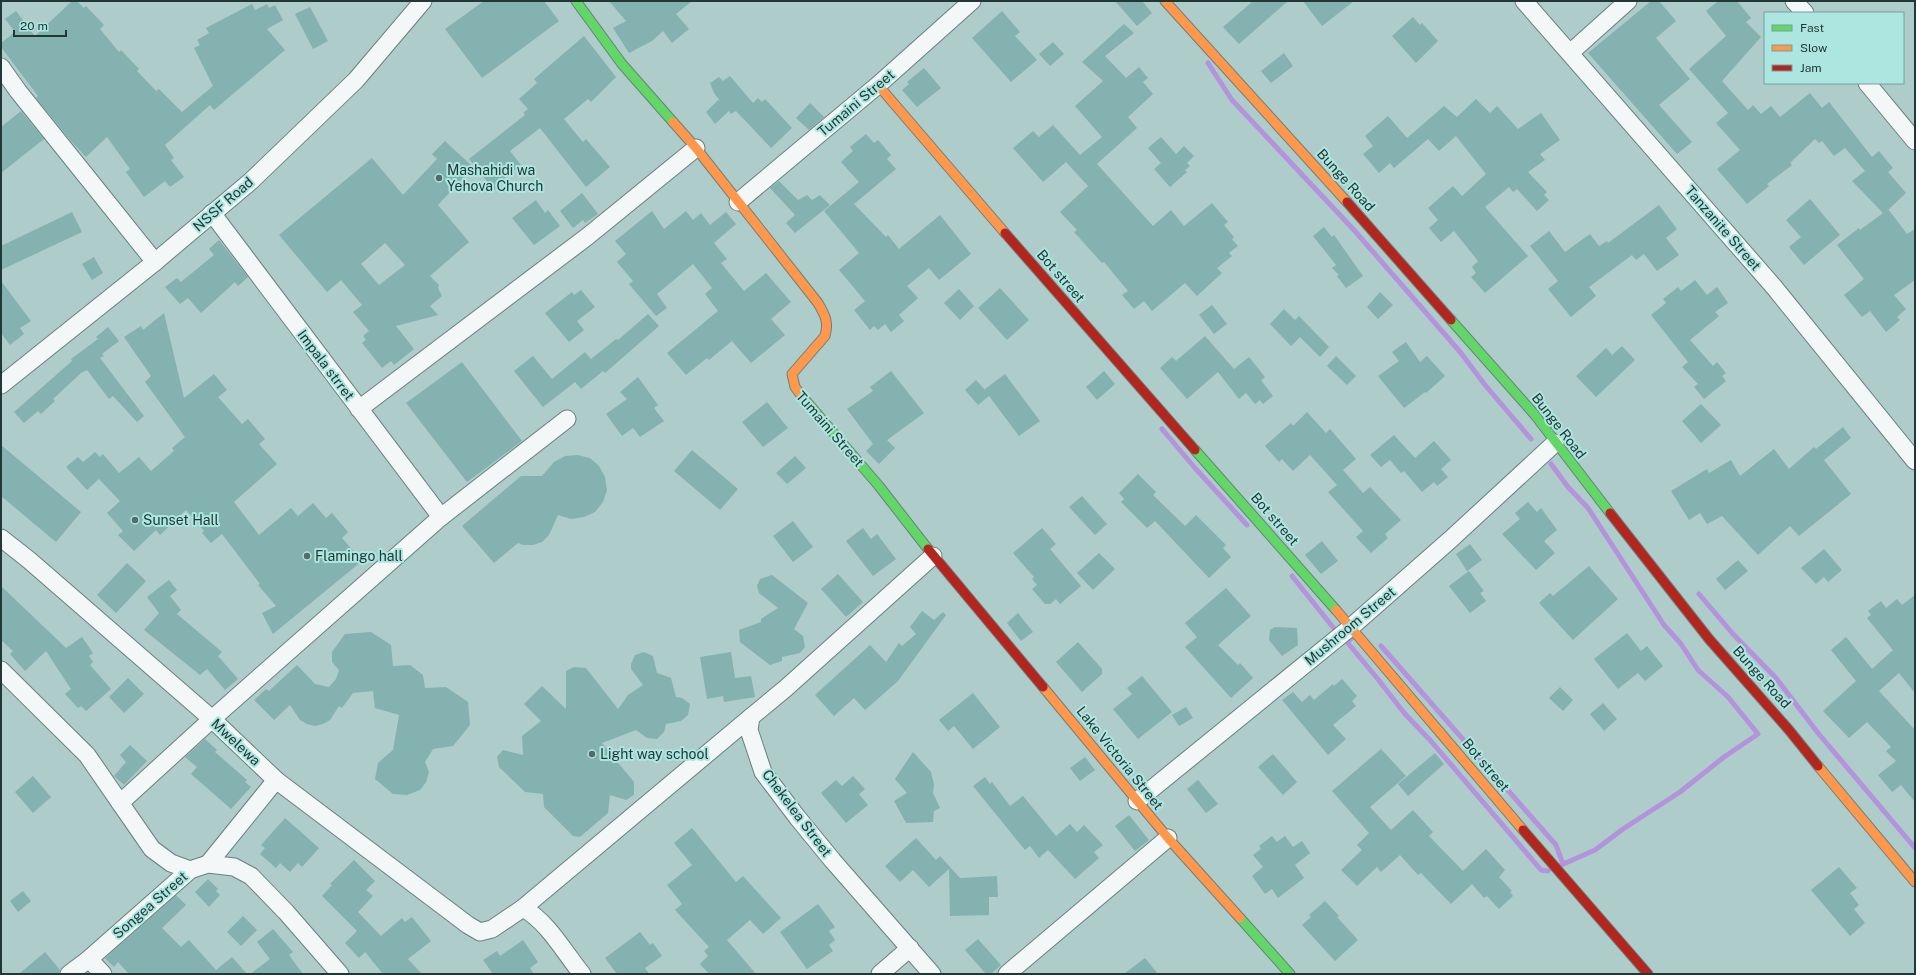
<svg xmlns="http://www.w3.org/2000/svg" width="1916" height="975" viewBox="0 0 1916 975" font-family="'Public Sans',sans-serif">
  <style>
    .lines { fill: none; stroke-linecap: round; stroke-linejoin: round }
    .stream { stroke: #b493dc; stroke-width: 5 }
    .building { fill: #84b2b0; fill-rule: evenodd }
    .street-casing { stroke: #68817f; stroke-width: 19 }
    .fast-casing { stroke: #68817f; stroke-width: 11 }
    .slow-casing { stroke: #68817f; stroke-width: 11 }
    .jam-casing { stroke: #68817f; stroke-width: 11 }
    .street { stroke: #f3f7f7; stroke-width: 17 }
    .fast { stroke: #63d668; stroke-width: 9 }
    .slow { stroke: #ff974d; stroke-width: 9 }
    .jam { stroke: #b3261e; stroke-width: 9 }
    .poi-dot { fill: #526c6a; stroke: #ade6e1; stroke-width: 1.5 }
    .labels { text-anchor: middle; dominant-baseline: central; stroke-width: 4; stroke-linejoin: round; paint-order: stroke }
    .street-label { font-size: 14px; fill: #213836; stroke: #ade6e1 }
    .poi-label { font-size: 14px; fill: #213836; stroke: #ade6e1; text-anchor: start }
  </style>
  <rect width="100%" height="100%" fill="#adccca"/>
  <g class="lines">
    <g class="stream">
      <polyline points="1208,63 1232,100 1354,230 1461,353 1485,385 1531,439"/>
      <polyline points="1162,429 1195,468 1247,525"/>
      <polyline points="1551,464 1568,487 1588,508 1664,625 1681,644 1698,670 1728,697 1758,734 1724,757 1680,792 1623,829 1595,850 1561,865"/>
      <polyline points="1292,576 1336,631"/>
      <polyline points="1699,594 1733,634 1776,678 1818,733 1915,848"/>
      <polyline points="1354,636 1347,642 1377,678 1405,714 1430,740 1541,870 1548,871"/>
      <polyline points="1381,646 1556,845 1563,864"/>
    </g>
  </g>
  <g class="building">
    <polygon points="72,1 77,1 84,8 86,6 104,25 100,29 119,52 121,50 139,69 137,71 156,91 159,89 182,112 213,86 194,48 200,45 197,40 209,33 206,28 252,4 255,10 267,4 269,8 275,5 283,20 267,29 285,50 214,110 210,105 165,145 174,158 171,160 184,177 170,187 165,181 144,197 126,172 130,169 107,137 86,157 71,141 36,98 38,96 1,47 1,43 15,32 5,19 16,11 35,36"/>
    <polygon points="484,1 544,1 559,21 482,78 445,29"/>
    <polygon points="609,1 692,1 676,14 689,29 672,43 663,31 652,41 629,53 613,28 626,21"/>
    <polygon points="1115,1 1142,1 1152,13 1137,26"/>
    <polygon points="1253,1 1288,1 1239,44 1223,27"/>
    <polygon points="1303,1 1354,1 1322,26"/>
    <polygon points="1651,1 1659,1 1676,21 1656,38 1690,79 1659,105 1692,142 1677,154 1588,53"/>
    <polygon points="1718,1 1737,1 1751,18 1746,22 1761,37 1722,81 1748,110 1753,105 1761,114 1771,106 1780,117 1810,93 1822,108 1829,102 1872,157 1879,151 1893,168 1888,172 1906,193 1887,211 1888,209 1907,234 1915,229 1915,280 1894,295 1906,309 1897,317 1900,320 1886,332 1870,311 1862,317 1844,295 1864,279 1837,245 1859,228 1860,230 1883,213 1852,181 1865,171 1845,148 1834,156 1822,141 1819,143 1815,139 1790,163 1792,165 1767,184 1769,186 1747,204 1717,169 1740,150 1716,123 1728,113 1689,69 1726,36 1706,11"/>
    <polygon points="310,7 328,41 313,49 295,14"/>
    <polygon points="1002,11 1020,32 1015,36 1037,60 1011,82 972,38"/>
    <polygon points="1413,17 1420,25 1422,23 1438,41 1416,63 1392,36"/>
    <polygon points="1124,24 1134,33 1105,56 1126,78 1139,67 1148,78 1143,82 1153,94 1128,117 1137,128 1097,164 1153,226 1171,210 1184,226 1212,203 1228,222 1224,225 1234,237 1232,239 1238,246 1229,253 1232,256 1217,268 1222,273 1197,296 1185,283 1152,311 1144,301 1134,309 1122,295 1128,291 1104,262 1102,263 1074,232 1077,230 1060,212 1088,186 1066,162 1043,182 1013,148 1033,131 1039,137 1053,125 1080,155 1102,137 1075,106 1103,81 1082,62"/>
    <polygon points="584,36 616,77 591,102 588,99 564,119 583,142 586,139 610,167 586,187 540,128 510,151 521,165 504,178 506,180 494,190 469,159 525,115 523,113 528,109 519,99 537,83 534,79"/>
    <polygon points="1053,42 1064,54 1050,66 1039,54"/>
    <polygon points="1284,53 1293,66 1271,83 1261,71"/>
    <polygon points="924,68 941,88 917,107 902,90 909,84 907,82"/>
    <polygon points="730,76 753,103 758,98 762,102 765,99 792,128 771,148 736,111 731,114 729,111 715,124 706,112 718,100 720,101 714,93 710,83 719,77 723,81"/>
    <polygon points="1476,99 1490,113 1497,106 1518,129 1541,113 1560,140 1540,154 1545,160 1528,172 1547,192 1544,195 1549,200 1537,211 1517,189 1513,192 1509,187 1485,207 1528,256 1485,293 1471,277 1476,273 1472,267 1478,261 1454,231 1441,242 1429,228 1438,220 1428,208 1453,186 1462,196 1486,174 1456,136 1439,151 1428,139 1394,168 1390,163 1379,173 1363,154 1373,146 1365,136 1388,116 1407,138 1444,106 1457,117"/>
    <polygon points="810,103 824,117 809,130 796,118"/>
    <polygon points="21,111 44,139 1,173 1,127"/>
    <polygon points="866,134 874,143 878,140 891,155 887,159 896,169 854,204 886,237 888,235 899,249 940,215 971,254 939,280 929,268 907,286 918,298 899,315 904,321 891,332 885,324 878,330 874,326 870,330 854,310 865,301 839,270 859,253 824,211 859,182 841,162 853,151 850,147"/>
    <polygon points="1161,137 1176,154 1184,146 1194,156 1187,163 1190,166 1185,170 1187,172 1170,187 1154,169 1161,163 1148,148"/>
    <path d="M445,141L473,167L438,205L469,242L430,276L439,285L438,288L442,296L430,306L438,315L396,326L414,349L394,365L391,361L382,368L362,343L366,340L363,336L369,331L353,312L362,305L341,280L327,292L279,235L372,158L403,195L437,159L432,154ZM385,243L405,265L379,285L361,264Z"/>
    <polygon points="779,181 798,200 807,195 812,200 820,195 830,205 795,233 786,223 795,215 770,188"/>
    <polygon points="582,193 598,214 585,223 583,220 573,228 560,211"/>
    <polygon points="1810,199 1840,235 1804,265 1789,247 1801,237 1786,220"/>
    <polygon points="536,200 545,213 548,210 560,226 534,245 512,218"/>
    <polygon points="1659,205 1677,229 1666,238 1679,255 1657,271 1644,254 1636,260 1632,255 1589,287 1596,296 1571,317 1548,289 1558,281 1530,246 1549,231 1565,252 1590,234 1599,246 1607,241 1608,243"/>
    <polygon points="652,211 664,229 686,211 693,220 701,213 710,225 726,212 736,224 714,243 727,259 721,263 744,291 766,273 791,302 771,319 785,335 751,363 732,341 709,360 707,358 686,375 667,353 718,311 705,294 712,288 693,264 657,294 667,308 656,316 629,284 633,281 617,262 626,254 615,241"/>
    <polygon points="72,212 82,232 1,270 1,246"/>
    <polygon points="1324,227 1332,237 1334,235 1363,276 1346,288 1337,276 1339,275 1332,268 1336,265 1313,236"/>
    <polygon points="219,240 248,277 238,286 235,282 201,313 188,298 180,304 165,287 177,278 181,282 214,255 209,249"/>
    <polygon points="94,257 103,273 92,280 82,264"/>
    <polygon points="1695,280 1707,295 1717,287 1728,303 1715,312 1719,316 1690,340 1713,366 1717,362 1726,373 1722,376 1726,381 1704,399 1694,387 1698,384 1682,367 1688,362 1651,315 1666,303 1663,299 1678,287 1681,291"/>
    <polygon points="1,281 31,321 20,328 24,334 10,345 1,333"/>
    <polygon points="1000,288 1029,320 1007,340 978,308"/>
    <polygon points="959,289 974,306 960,320 944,303"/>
    <polygon points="581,290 595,307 577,321 584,330 569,342 545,313 572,292 574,295"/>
    <polygon points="1380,292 1393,305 1378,319 1367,307"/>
    <polygon points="1212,305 1227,324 1214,334 1199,315"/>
    <polygon points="1284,309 1295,320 1299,316 1329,347 1320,357 1300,337 1291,346 1270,324"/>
    <polygon points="164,313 184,398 214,374 227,390 218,397 242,424 248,419 265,439 259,444 277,464 234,502 259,535 291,508 298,516 313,503 326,518 332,513 348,532 342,538 362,561 273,634 262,613 276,606 258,585 260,584 222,534 211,543 202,533 204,531 186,510 160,535 156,530 134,551 118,535 123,531 107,513 120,501 99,479 87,490 66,467 78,457 83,462 95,452 100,457 103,454 119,473 139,457 151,471 174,451 172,448 185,437 145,382 151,376 124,337 141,326 143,330"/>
    <polygon points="648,314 659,326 605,373 603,371 581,389 575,382 543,407 514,371 533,356 552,379 585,352 591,359 616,339 618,340"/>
    <polygon points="108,327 119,341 102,354 104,356 100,358 144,416 137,422 113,396 109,399 87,370 81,373 53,399 55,401 41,414 38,411 24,423 14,412 72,361 71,359 98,339 96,337"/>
    <polygon points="1205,336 1234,369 1249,357 1265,377 1261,380 1273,396 1263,404 1260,400 1255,404 1246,393 1239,399 1218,372 1187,399 1160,368 1172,357 1176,361"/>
    <polygon points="1406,342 1420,362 1427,356 1445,376 1426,393 1425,392 1404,408 1378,376 1399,361 1392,352"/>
    <polygon points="1622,346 1635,360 1596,397 1576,376 1606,348 1612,355"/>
    <polygon points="1336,356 1356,376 1347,385 1327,366"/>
    <polygon points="462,362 522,441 467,482 406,403"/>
    <polygon points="891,371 924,413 887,440 895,448 879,464 866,451 873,444 847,409 873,391 870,387"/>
    <polygon points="1104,371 1115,384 1097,400 1086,387"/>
    <polygon points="1005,374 1040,421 1019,436 989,396 978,405 965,390 976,380 987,392 985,389"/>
    <polygon points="638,377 658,405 654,408 664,421 640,437 633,428 622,436 606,414 627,399 620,392"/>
    <polygon points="767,402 788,428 763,447 742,422"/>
    <polygon points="1701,404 1721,425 1701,443 1682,421"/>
    <polygon points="1307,412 1326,433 1330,429 1356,459 1343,470 1363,493 1370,487 1401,520 1385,534 1388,538 1371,553 1356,537 1363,531 1328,492 1337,485 1310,455 1293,471 1282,459 1279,462 1265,446 1291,423 1293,426"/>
    <polygon points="1843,427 1851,438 1824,460 1851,494 1799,536 1790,526 1758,555 1722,516 1707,524 1700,513 1689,520 1671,491 1707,469 1709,473 1731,460 1740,476 1774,449 1789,469 1814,447 1816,449"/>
    <polygon points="1394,435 1415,458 1434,441 1451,460 1441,469 1448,477 1437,486 1434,482 1422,492 1404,471 1401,473 1390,460 1381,467 1370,455"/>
    <polygon points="1,445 81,512 56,542 1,496"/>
    <polygon points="692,450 738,489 720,510 674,471"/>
    <polygon points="577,455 590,458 599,466 605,477 607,490 603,502 595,512 584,517 571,519 558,515 549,535 542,542 533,545 523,545 518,543 494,563 462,526 521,476 542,476 554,462 565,456"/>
    <polygon points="795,456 806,468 787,484 776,473"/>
    <polygon points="1138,474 1156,492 1153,495 1185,526 1196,515 1226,545 1223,548 1231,557 1209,578 1155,521 1147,528 1121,502 1124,499 1119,493"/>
    <polygon points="1082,496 1107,524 1095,535 1069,507"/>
    <polygon points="1528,502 1537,512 1541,508 1557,530 1544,541 1555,553 1536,570 1502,534 1520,519 1515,513"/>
    <polygon points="793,521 813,547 793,562 773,536"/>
    <polygon points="863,528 871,539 877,534 896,559 873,576 846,541"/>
    <polygon points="1042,528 1056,544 1050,549 1081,586 1060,604 1056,599 1050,604 1045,604 1032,589 1037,585 1032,579 1034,577 1013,553"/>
    <polygon points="1322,541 1338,561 1321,574 1305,555"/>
    <polygon points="1470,544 1482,560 1467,571 1456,554"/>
    <polygon points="1824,549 1842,570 1828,582 1824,577 1816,584 1801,568"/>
    <polygon points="1099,553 1115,569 1093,590 1077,573"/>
    <polygon points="1738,560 1748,571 1725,590 1716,579"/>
    <polygon points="127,563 146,581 116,613 97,595"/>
    <polygon points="1589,566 1618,599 1573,640 1539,603 1550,593 1553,596"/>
    <polygon points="1469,571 1484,591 1480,593 1486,601 1470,613 1449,586"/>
    <polygon points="838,574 863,602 846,617 821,589"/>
    <polygon points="772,575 808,603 794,629 803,636 805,647 800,653 782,657 782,661 770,665 740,642 739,630 761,622 761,619 778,608 759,593 757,586 760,579"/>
    <polygon points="169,580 177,590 170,596 181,610 177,614 222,652 218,656 238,679 225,690 207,669 200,675 144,630 159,613 147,597"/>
    <polygon points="1,586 66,648 82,637 93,653 89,656 93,662 90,665 111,689 86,711 81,706 78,708 65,694 71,689 46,651 25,671 10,654 13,651 1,640"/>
    <polygon points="1226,588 1251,616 1218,645 1238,665 1240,663 1253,678 1231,698 1185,647 1197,637 1185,623"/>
    <polygon points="1915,595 1915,693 1899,673 1879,691 1915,730 1915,802 1901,785 1892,792 1878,775 1896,761 1886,751 1891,747 1867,722 1849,738 1823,711 1856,681 1831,650 1846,637 1872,669 1893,650 1867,618 1871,615 1868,611 1881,601 1886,608 1897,599 1902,605"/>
    <polygon points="922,611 934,620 943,612 946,615 898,681 865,710 854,698 834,716 815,695 870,645 886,662 899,643 902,646 916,634 910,627"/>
    <polygon points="1018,613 1033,632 1021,641 1007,623"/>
    <polygon points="1275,627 1297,628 1298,645 1282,656 1269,640 1270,630"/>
    <polygon points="371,632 391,645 393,666 410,665 423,675 425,688 446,687 468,702 470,725 453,746 433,749 425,762 429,772 426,782 420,790 407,795 393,794 375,779 378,763 393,750 399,715 375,708 373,691 353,693 342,708 339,706 330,720 323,724 315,726 307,724 300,720 290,705 274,720 254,700 266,689 269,691 297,665 315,684 329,687 336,679 339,670 332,662 332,652 345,634"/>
    <polygon points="1627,633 1641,651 1647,646 1663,666 1645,681 1638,673 1618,689 1594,659"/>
    <polygon points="1078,642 1102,669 1102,674 1082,692 1056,662"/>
    <polygon points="644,652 653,656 657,673 671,678 676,697 682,698 690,704 688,715 681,721 666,724 664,732 657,739 647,738 636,730 602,743 634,782 634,795 626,800 610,795 608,813 580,837 573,836 544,807 543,794 525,792 499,767 497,757 503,750 523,755 522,736 541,721 524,704 542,686 566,709 566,671 574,667 586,668 618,709 628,695 643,685 631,669 631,664 635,655"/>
    <polygon points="731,652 735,678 751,676 755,697 724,702 723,696 707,699 700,657"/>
    <polygon points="1142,676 1172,712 1138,739 1113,709 1132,694 1127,688"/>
    <polygon points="128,678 144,694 124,713 109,697"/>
    <polygon points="1342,679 1357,696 1352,701 1356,706 1333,725 1346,739 1328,755 1282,700 1293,692 1302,702 1310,695 1314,700 1333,684 1334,686"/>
    <polygon points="1560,687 1573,700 1563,711 1549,698"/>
    <polygon points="973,693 1000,727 973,749 954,726 948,731 939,720"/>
    <polygon points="1603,703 1617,719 1604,731 1590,714"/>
    <polygon points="1186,707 1193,718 1179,726 1172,715"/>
    <polygon points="205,739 217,750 215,752 247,780 245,782 251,787 231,809 191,774 197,767 185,757"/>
    <polygon points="130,745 147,761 124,785 114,776 126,762 120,755"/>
    <polygon points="1381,749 1406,776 1370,807 1391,830 1413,810 1433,832 1429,836 1463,871 1486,849 1505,870 1499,877 1512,891 1510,892 1513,896 1499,909 1487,896 1484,898 1472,884 1451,904 1421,873 1418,875 1400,855 1381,872 1377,867 1357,886 1341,870 1362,850 1357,845 1369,833 1332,791"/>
    <polygon points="913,752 931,772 934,784 933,793 940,808 934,811 933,822 906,823 894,801 907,793 895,779"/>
    <polygon points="1435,753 1444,764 1408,796 1398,784"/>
    <polygon points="1273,754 1297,782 1283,795 1258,767"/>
    <polygon points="1085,757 1095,770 1080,781 1070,768"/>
    <polygon points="33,776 51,797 33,813 15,792"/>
    <polygon points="853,776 865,789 859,794 868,805 846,823 821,793 836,780 842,786"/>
    <polygon points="985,777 990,784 992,782 1010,806 1023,796 1056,836 1070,824 1077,832 1084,825 1103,845 1094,852 1099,858 1075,879 1048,850 1039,858 1030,846 1025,850 973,786"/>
    <polygon points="1198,780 1218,804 1206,813 1187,789"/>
    <polygon points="1129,815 1149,840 1135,851 1115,826"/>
    <polygon points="285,818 319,848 302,867 298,863 290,872 280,863 276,868 260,854 265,848 261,845"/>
    <polygon points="692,828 736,882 743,876 781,918 763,934 750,920 727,940 756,974 709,974 700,964 708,956 704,951 709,947 675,910 682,904 667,885 692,865 674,843"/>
    <polygon points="1272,836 1277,842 1285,836 1293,847 1302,841 1310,853 1295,865 1304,878 1278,898 1272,889 1265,894 1252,876 1263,867 1253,855 1261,849 1259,846"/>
    <polygon points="916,838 936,860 940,856 960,878 997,876 998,897 989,897 989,915 950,916 949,869 929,887 913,870 900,882 885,866"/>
    <polygon points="354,860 375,881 366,890 373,896 358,912 381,936 402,918 405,922 412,917 431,941 408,959 422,974 383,974 365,952 359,958 345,943 357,931 322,896 332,885 330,884"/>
    <polygon points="1839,867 1857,888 1850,893 1859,905 1854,909 1865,923 1850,936 1811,890"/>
    <polygon points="208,879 218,889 216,891 220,895 209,907 195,892"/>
    <polygon points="23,891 31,901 18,912 10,901"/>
    <polygon points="176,895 186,905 162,928 181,947 189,940 216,970 232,957 247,974 129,974 118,962 114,967 105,958"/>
    <polygon points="1325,901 1339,916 1337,917 1358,940 1335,961 1302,925 1311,917 1309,915"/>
    <polygon points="818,904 835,927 829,931 835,940 829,945 833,951 807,969 780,932"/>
    <polygon points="243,916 257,930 241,946 227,932"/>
    <polygon points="273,929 293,952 289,955 303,974 250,974 270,959 257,942"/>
    <polygon points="640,932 650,945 653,943 662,956 645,968 649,974 617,974 605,958"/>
    <polygon points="978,939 1001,965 991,974 986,974 965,950"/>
    <polygon points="523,940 538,962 530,968 534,974 493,974 483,960 497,951 500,956"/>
    <polygon points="45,952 60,970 59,974 19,974"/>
    <polygon points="1145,958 1158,974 1124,974"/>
  </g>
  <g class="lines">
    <defs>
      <g id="street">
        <polyline points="1524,1 1774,287 1915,461"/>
        <polyline points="1794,1 1805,13"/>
        <polyline points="1570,53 1628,1"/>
        <polyline points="1,67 18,91 155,262"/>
        <polyline points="1867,83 1915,141"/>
        <polyline points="738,202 878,85 972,1"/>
        <polyline points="212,213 441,517"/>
        <polyline points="1,385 155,262 251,181 356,80 423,1"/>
        <polyline points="359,409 588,236 696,148"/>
        <path d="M1,538L29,560L212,719L276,780L468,925L480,932L492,929L523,908C548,922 564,952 582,974"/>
        <polyline points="1,670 87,755 152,849 171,863 190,870"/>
        <polyline points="1137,801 1351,627 1451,539 1555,443"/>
        <polyline points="120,803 212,719 441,517 567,419"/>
        <polyline points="208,864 276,780"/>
        <polyline points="523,908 751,717"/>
        <polyline points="89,959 103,974"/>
        <polyline points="69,974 89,959 190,870 208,864 234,867 251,876 286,912 340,974"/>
        <polyline points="880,974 910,948"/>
        <polyline points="932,974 833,861 797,817 763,772 749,730 751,717 786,688 933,556"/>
        <polyline points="1007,974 1168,838"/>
      </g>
      <g id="fast">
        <polyline points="576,1 622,64 673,122"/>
        <polyline points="1451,320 1535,415 1610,513"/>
        <polyline points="801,395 879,486 928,549"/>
        <polyline points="1195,450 1336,610"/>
        <polyline points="1240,918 1290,974"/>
      </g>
      <g id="slow">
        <polyline points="1165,1 1347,202"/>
        <polyline points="878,85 1005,233"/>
        <path d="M673,122L696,148L818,303C825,315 829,322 825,336L792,374L795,387L801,395"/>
        <polyline points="1336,610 1523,830"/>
        <polyline points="1043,687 1168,838 1240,918"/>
        <polyline points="1818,766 1915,882"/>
      </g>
      <g id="jam">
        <polyline points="1347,202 1451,320"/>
        <polyline points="1005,233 1195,450"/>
        <polyline points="1610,513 1709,639 1789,730 1818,766"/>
        <polyline points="928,549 1043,687"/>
        <polyline points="1523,830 1648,974"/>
      </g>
    </defs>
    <use href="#street" class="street-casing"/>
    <use href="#fast" class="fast-casing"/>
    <use href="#slow" class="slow-casing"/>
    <use href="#jam" class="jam-casing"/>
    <use href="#street" class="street"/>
    <use href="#fast" class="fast"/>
    <use href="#slow" class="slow"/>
    <use href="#jam" class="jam"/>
  </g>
  <g class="poi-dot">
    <circle cx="439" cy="178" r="4"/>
    <circle cx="135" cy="520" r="4"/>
    <circle cx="307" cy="556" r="4"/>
    <circle cx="592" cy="754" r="4"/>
  </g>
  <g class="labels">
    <g class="street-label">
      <text transform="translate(856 103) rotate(-40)">Tumaini Street</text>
      <text transform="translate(1346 180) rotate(48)">Bunge Road</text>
      <text transform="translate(223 204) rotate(-41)">NSSF Road</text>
      <text transform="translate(1723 228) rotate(49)">Tanzanite Street</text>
      <text transform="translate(1061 276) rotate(49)">Bot street</text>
      <text transform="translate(326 365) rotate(53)">Impala strret</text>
      <text transform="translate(1559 426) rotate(52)">Bunge Road</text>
      <text transform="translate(830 429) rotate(49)">Tumaini Street</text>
      <text transform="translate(1275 519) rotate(49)">Bot street</text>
      <text transform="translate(1350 626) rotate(-40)">Mushroom Street</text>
      <text transform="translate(1762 677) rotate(48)">Bunge Road</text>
      <text transform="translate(236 742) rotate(43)">Mwelewa</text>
      <text transform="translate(1120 758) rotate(51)">Lake Victoria Street</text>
      <text transform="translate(1486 765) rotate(50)">Bot street</text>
      <text transform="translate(797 813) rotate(53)">Chekelea Street</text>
      <text transform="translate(150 905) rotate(-41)">Songea Street</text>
    </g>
    <g class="poi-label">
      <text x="447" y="170">Mashahidi wa<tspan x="447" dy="16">Yehova Church</tspan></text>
      <text x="143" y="520">Sunset Hall</text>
      <text x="315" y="556">Flamingo hall</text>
      <text x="600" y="754">Light way school</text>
    </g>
  </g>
  <rect width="1916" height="975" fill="none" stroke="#213836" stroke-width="4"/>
  <rect x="1764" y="12" width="140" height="72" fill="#ade6e1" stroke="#75a09d"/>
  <rect x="1772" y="25" width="20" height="6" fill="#63d668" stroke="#75a09d"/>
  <text x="1800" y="32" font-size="12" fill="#213836">Fast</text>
  <rect x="1772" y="45" width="20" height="6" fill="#ff974d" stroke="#75a09d"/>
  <text x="1800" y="52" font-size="12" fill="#213836">Slow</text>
  <rect x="1772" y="65" width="20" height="6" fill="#b3261e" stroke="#75a09d"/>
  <text x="1800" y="72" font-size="12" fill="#213836">Jam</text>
  <path d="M14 30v6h52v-6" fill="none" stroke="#213836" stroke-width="2"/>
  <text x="20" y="30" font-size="12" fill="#213836" stroke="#ade6e1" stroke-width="3" paint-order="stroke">20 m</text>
</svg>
